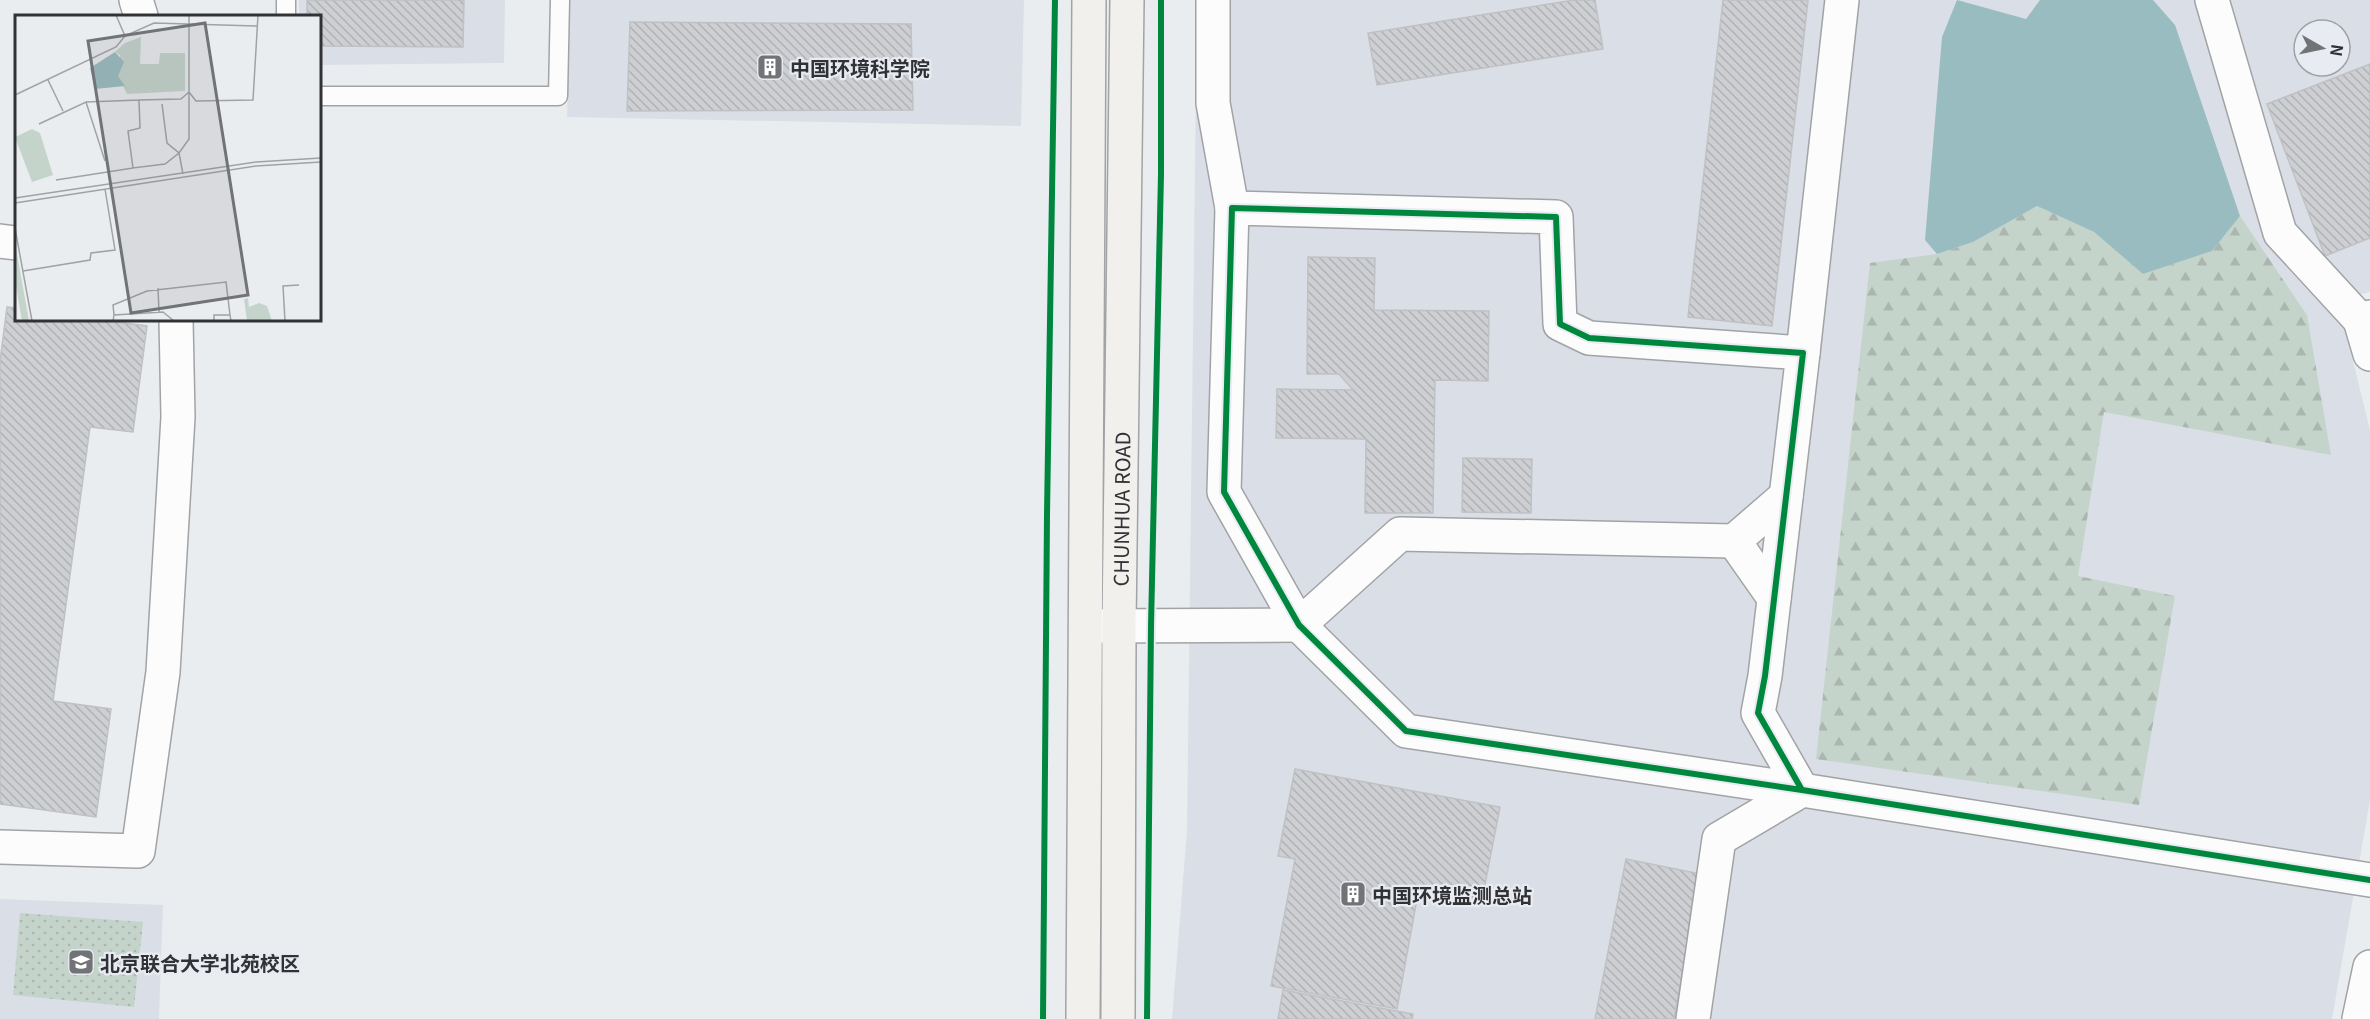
<svg xmlns="http://www.w3.org/2000/svg" width="2370" height="1019" viewBox="0 0 2370 1019" font-family="Georgia,'Noto Sans SC',serif">
  <style>
    .built { fill: #dadfe7; fill-rule: evenodd }
    .grass { fill: url(#grass-dots) }
    .forest { fill: url(#forest-firs) }
    .water { fill: #99bcc0 }
    .building { fill: url(#building-back-hatch); stroke: #bfc1c3; stroke-width: 1.5 }
    .lines { fill: none; stroke-linecap: round; stroke-linejoin: round }
    .lane-casing { stroke: #a1a3a5; stroke-width: 21 }
    .street-casing { stroke: #a1a3a5; stroke-width: 36 }
    .secondary-casing { stroke: #a1a3a5; stroke-width: 36 }
    .lane { stroke: #fcfcfd; stroke-width: 18 }
    .street { stroke: #fcfcfd; stroke-width: 33 }
    .secondary { stroke: #f1f0ed; stroke-width: 33 }
    .cycleway-casing { stroke: #e8ecf2; stroke-width: 10 }
    .cycleway { stroke: #00873e; stroke-width: 6 }
    .labels { text-anchor: middle; dominant-baseline: central; stroke-width: 4.5; stroke-linejoin: round; paint-order: stroke }
    .poi-label { font-size: 20px; font-weight: bold; fill: #313235; stroke: #e8ecf2; text-anchor: start }
    .street-label { font-size: 20px; fill: #313235; stroke: #e8ecf2 }
    .inset-road { fill: none; stroke: #a0a2a5; stroke-width: 1.5 }
    .view { fill: #727376; fill-opacity: 0.15; stroke: #727376; stroke-width: 3 }
    .inset-edge { fill: none; stroke: #313235; stroke-width: 3 }
  </style>
  <defs>
    <pattern id="grass-dots" width="8" height="8" patternUnits="userSpaceOnUse" patternTransform="scale(1.5)"><rect width="8" height="8" fill="#c5d4ca"/><path d="M2 2h.1M6 6h.1" fill="none" stroke="#aab6ae" stroke-width="1.8" stroke-linecap="round"/></pattern>
    <pattern id="forest-firs" width="22" height="20" patternUnits="userSpaceOnUse" patternTransform="scale(1.5)"><rect width="22" height="20" fill="#c5d4ca"/><path d="M5 1l3.5 6h-7zM16 11l3.5 6h-7z" fill="#aab6ae"/></pattern>
    <pattern id="building-back-hatch" width="6" height="6" patternUnits="userSpaceOnUse" patternTransform="scale(1.5)"><rect width="6" height="6" fill="#cdcfd2"/><path d="M-1 5l2 2M0 0l6 6M5-1l2 2" fill="none" stroke="#b0b2b5"/></pattern>
  </defs>
  <rect width="100%" height="100%" fill="#eaedf0"/>
  <g class="built">
    <polygon points="299,0 505,0 504,63 320,65 320,16 299,16"/>
    <polygon points="570,0 1024,0 1021,126 567,117"/>
    <path d="M1197,0H2370V292L2338,300L2370,430V800L2332,1019H1172L1187,830ZM2304,30H2340V66H2304Z"/>
    <polygon points="0,899 163,905 159,1019 0,1019"/>
  </g>
  <polygon class="grass" points="20,913 143,922 134,1007 13,995"/>
  <polygon class="forest" points="2037,206 2094,232 2143,274 2212,251 2240,216 2307,315 2331,455 2104,412 2078,576 2175,596 2139,805 1816,759 1870,263 1937,254 1973,242"/>
  <polygon class="water" points="1957,0 2026,19 2040,0 2153,0 2175,25 2240,216 2212,251 2143,274 2094,232 2037,206 1973,242 1937,254 1925,240 1942,37"/>
  <g class="building">
    <polygon points="307,0 464,0 463,47 320,46 320,16 307,16"/>
    <polygon points="1574,0 1595,0 1603,49 1377,85 1368,33"/>
    <polygon points="1723,0 1808,0 1772,326 1688,317"/>
    <polygon points="630,22 911,24 913,110 627,111"/>
    <polygon points="2370,64 2370,238 2325,256 2267,104"/>
    <polygon points="1308,257 1375,258 1374,310 1489,311 1488,381 1435,380 1433,513 1365,513 1366,439 1276,438 1277,389 1353,390 1339,374 1307,374"/>
    <polygon points="7,307 16,308 16,320 102,320 147,326 133,432 90,427 53,701 111,709 96,817 0,804 0,361"/>
    <polygon points="1463,458 1532,459 1531,513 1462,512"/>
    <polygon points="1295,769 1500,807 1482,900 1419,888 1397,1009 1271,986 1295,859 1278,856"/>
    <polygon points="1626,859 1701,874 1674,1019 1595,1019"/>
    <polygon points="1283,990 1413,1014 1412,1019 1278,1019"/>
  </g>
  <g class="lines">
    <defs>
      <g id="lane">
        <polyline points="286,16 286,0"/>
        <polyline points="320,96 558,96 560,0"/>
      </g>
      <g id="street">
        <polyline points="136,0 141,16"/>
        <polyline points="1213,0 1213,103 1232,208"/>
        <polyline points="2212,0 2280,233 2360,320"/>
        <polyline points="0,241 16,243"/>
        <polyline points="2370,317 2360,320 2370,354"/>
        <polyline points="1803,353 1842,0"/>
        <polyline points="1774,598 1734,541 1786,496"/>
        <polyline points="1090,626 1299,625 1400,534 1734,541"/>
        <polyline points="1802,790 1406,731 1299,625 1224,492 1232,208 1556,217 1560,324 1589,338 1803,353 1765,676 1758,713 1802,790 2370,880"/>
        <polyline points="0,847 138,851 163,672 178,417 176,320"/>
        <polyline points="1693,1019 1719,839 1802,790"/>
        <polyline points="2359,1019 2370,967"/>
      </g>
      <g id="secondary">
        <polyline points="1083,1019 1089,0"/>
        <path id="s1" d="M1118,1019L1119,626L1127,0"/>
      </g>
    </defs>
    <use href="#lane" class="lane-casing"/>
    <use href="#street" class="street-casing"/>
    <use href="#secondary" class="secondary-casing"/>
    <use href="#lane" class="lane"/>
    <use href="#street" class="street"/>
    <use href="#secondary" class="secondary"/>
    <defs>
      <g id="cycleway">
        <polyline points="1802,790 1406,731 1299,625 1224,492 1232,208 1556,217 1560,324 1589,338 1803,353 1765,676 1758,713 1802,790 2370,880"/>
        <polyline points="1043,1019 1047,514 1055,0"/>
        <polyline points="1147,1019 1151,626 1161,174 1161,0"/>
      </g>
    </defs>
    <use href="#cycleway" class="cycleway-casing"/>
    <use href="#cycleway" class="cycleway"/>
  </g>
  <defs>
    <symbol id="building-square" viewBox="-11 -11 22 22"><rect x="-9" y="-9" width="18" height="18" rx="4" fill="#727376" stroke="#e8ecf2"/><path d="M-4-6H4V6H1V3H-1V6H-4ZM-2.5-4.3h1.7v1.8h-1.7ZM.8-4.3h1.7v1.8H.8ZM-2.5-1h1.7V.8h-1.7ZM.8-1h1.7V.8H.8Z" fill="#fff"/></symbol>
    <symbol id="university-square" viewBox="-11 -11 22 22"><rect x="-9" y="-9" width="18" height="18" rx="4" fill="#727376" stroke="#e8ecf2"/><path d="M0-5L7-2L0 1L-7-2ZM-4 1L0 2.5L4 1V4Q0 6-4 4Z" fill="#fff"/></symbol>
  </defs>
  <g fill-rule="evenodd">
    <use href="#building-square" x="755" y="52" width="30" height="30"/>
    <use href="#building-square" x="1338" y="879" width="30" height="30"/>
    <use href="#university-square" x="66" y="947" width="30" height="30"/>
  </g>
  <g class="labels">
    <g class="poi-label">
      <text x="790" y="67">中国环境科学院</text>
      <text x="1372" y="894">中国环境监测总站</text>
      <text x="100" y="962">北京联合大学北苑校区</text>
    </g>
    <g class="street-label">
      <text stroke="none"><textPath href="#s1" startOffset="510">CHUNHUA ROAD</textPath></text>
    </g>
  </g>
  <g transform="translate(15 15)">
    <rect width="306" height="306" fill="#eaedf0"/>
    <path d="M17,114L25,118L38,160L17,167L0,122Z" fill="#c5d4ca"/>
    <path d="M126,22L125,49H144L145,38H170V76L112,79L103,61L105,40L100,37L110,28ZM0,228L14,306H7L0,265Z" fill="#c5d4ca"/>
    <path d="M233,283L234,292L244,288L252,291L257,306H232L229,284Z" fill="#c5d4ca"/>
    <path d="M100,37L109,47L103,61L110,71L80,74L75,53Z" fill="#99bcc0"/>
    <path class="inset-road" d="M101,0L110,21L139,8L243,11M33,65L48,96M174,77V124L164,138L150,149L118,153L113,116L125,113L124,85L166,84L174,77V0M174,77L181,86L238,85L243,0M0,80L101,32L110,21M71,87L124,85M147,89L152,128L164,138L168,159M24,109L71,87L90,146M41,165L118,153M0,183L241,147L306,143M0,188L241,151L306,147M0,213L17,306M8,256L75,245L76,238L100,235L90,174M143,273L144,297M99,300L98,290L132,276L211,267L215,300M98,306L99,300L148,297L159,306M199,306V300H215L216,306M270,306L268,271L284,270"/>
    <path class="view" d="M190,8L233,280L116,298L73,26Z"/>
    <rect width="306" height="306" class="inset-edge"/>
  </g>
  <g transform="translate(2322 48) rotate(99)"><circle r="28" fill="#e8ecf2" stroke="#9fa2a6" stroke-width="1.5"/>
  <path d="M0-4.5L10 22L0 15L-10 22Z" fill="#727376"/>
  <text y="-9" font-size="16" font-weight="bold" text-anchor="middle" fill="#313235">N</text>
  </g>
</svg>
